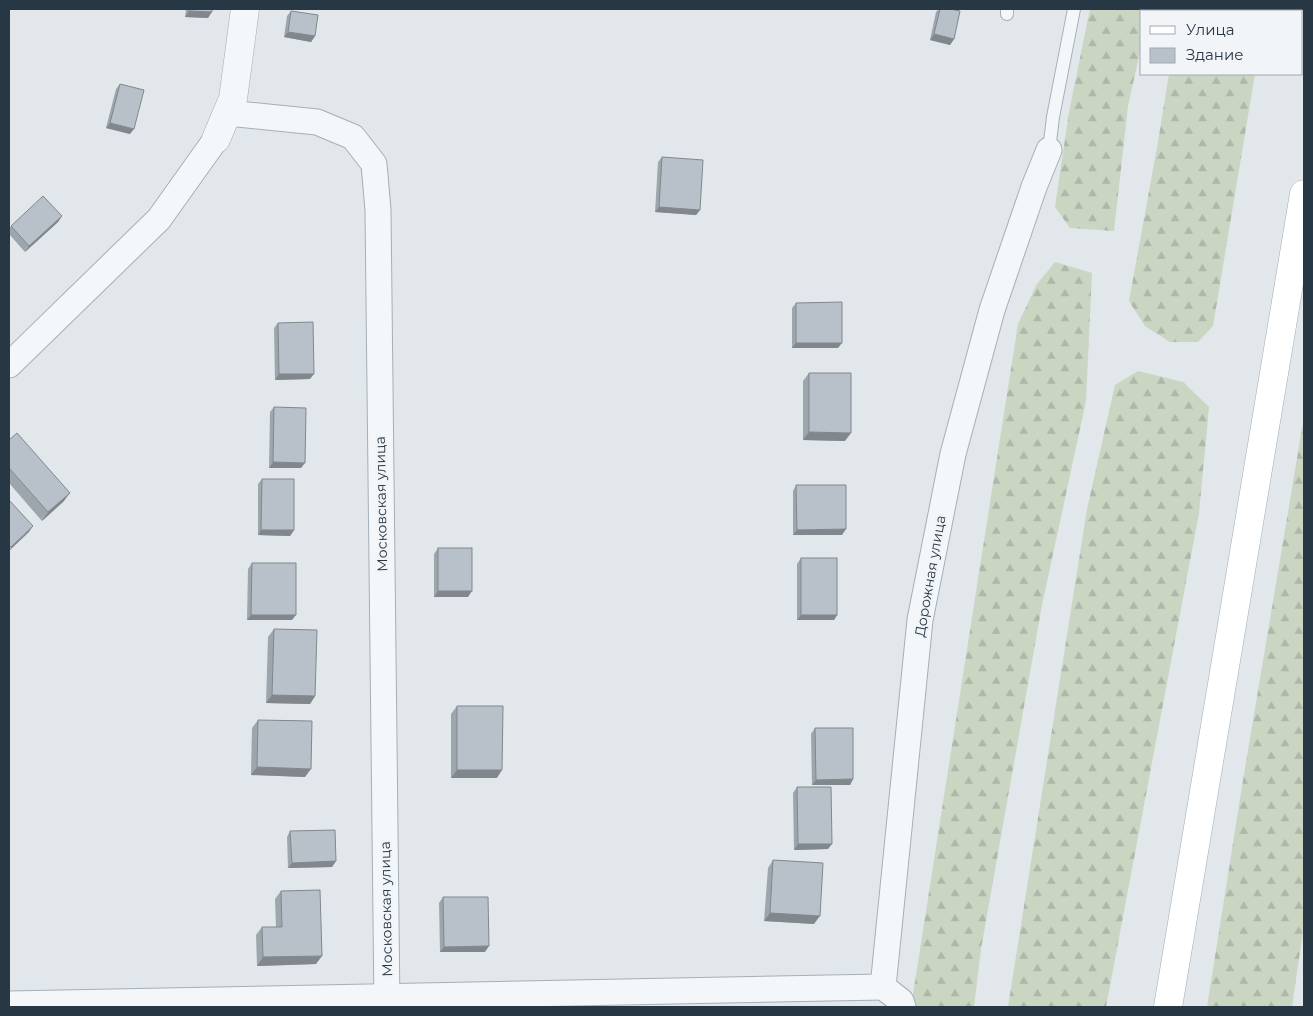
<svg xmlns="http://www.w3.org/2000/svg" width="1313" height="1016" viewBox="0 0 1313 1016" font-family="Montserrat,sans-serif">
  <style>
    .forest { fill: url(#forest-firs) }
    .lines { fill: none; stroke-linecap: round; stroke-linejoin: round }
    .service-casing { stroke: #a6afb6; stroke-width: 14 }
    .minor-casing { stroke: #a6afb6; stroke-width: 27 }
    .tertiary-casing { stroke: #a6afb6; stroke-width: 29 }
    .primary-casing { stroke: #a0aeb7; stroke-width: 29 }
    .service { stroke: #f4f7f9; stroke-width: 12 }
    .minor { stroke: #f4f7f9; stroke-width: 25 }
    .tertiary { stroke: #f4f7f9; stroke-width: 28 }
    .primary { stroke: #fff; stroke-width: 28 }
    .wall { fill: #9ea6ad }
    .shaded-wall { fill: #81878d }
    .building { fill: #b8c1c9; stroke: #81878d }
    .labels { text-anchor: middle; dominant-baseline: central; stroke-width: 4.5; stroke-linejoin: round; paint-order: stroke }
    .street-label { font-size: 14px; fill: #283744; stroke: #f1f5f8 }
  </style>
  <defs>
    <pattern id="forest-firs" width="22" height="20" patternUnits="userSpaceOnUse" patternTransform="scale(1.25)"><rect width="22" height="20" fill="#cad5c2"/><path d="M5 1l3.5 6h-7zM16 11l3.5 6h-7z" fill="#aeb7a8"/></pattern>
  </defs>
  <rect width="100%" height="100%" fill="#e1e7eb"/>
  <g class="forest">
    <polygon points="1090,9 1149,9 1148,11 1142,11 1142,43 1128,106 1114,231 1070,228 1055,207 1069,112"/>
    <polygon points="1169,74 1255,74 1213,326 1198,342 1170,342 1145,326 1129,301 1158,142"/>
    <polygon points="1055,262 1092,273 1086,401 1042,605 981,949 974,1007 911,1007 1018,324 1037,284"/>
    <polygon points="1138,371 1183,382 1209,407 1199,513 1106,1007 1008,1007 1087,509 1115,385"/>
    <polygon points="1304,417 1304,924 1292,1007 1207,1007 1243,780"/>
  </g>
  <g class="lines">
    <defs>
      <g id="service">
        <polyline points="1007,14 1007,9"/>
        <polyline points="1049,150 1053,117 1074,9"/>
      </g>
      <g id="minor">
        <polyline points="228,113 317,122 353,137 374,164 378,210 387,1007"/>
        <polyline points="9,365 159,219 216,139"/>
        <polyline points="9,1004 883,987"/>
        <polyline points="903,1007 901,1001 883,987 920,620 953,454 992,310 1034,187 1049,150"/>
      </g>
      <polyline id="tertiary" points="216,139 233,99 245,9"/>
      <polyline id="primary" points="1168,1007 1304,194"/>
    </defs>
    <use href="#service" class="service-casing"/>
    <use href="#minor" class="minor-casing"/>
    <use href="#tertiary" class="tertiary-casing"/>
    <use href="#primary" class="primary-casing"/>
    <use href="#service" class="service"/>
    <use href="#minor" class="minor"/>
    <use href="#tertiary" class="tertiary"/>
    <use href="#primary" class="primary"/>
  </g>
  <g class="wall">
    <polygon points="186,9 212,9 208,18 185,17"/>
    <polygon points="939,9 950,9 954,39 950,45 930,40 936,12"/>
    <polygon points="291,11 315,36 311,42 284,37 287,16"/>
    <polygon points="120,84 130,134 106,128 116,89"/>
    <polygon points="662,157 700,210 696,215 655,212 658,162"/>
    <polygon points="62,216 58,222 25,252 9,234 9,229 11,226"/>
    <polygon points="796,303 838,348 792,348 792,308"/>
    <polygon points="278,323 310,379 275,380 274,328"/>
    <polygon points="809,373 845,441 803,440 803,381"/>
    <polygon points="274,407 301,468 269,468 270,412"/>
    <polygon points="9,440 64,501 42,521 9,483"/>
    <polygon points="262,479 294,530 290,536 258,535 258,484"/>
    <polygon points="796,485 842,535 793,535 793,491"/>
    <polygon points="438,548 468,597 434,597 434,554"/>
    <polygon points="801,558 837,615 834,620 797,620 797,564"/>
    <polygon points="252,563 292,620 247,620 248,569"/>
    <polygon points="274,629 315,696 310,704 266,703 268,637"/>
    <polygon points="457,706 497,778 451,778 451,714"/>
    <polygon points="258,720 305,777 251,775 252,728"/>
    <polygon points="815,728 853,779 850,785 812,785 811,734"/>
    <polygon points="797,787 828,849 794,850 793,793"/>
    <polygon points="290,831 336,861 332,867 288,868 287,837"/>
    <polygon points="773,860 814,924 764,921 768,868"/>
    <polygon points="281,891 316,964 257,966 256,935 262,927 276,927 275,899"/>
    <polygon points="443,897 485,952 440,952 439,903"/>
  </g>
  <g class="shaded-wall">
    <polygon points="189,11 212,12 208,18 185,17"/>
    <polygon points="288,32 315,36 311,42 284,37"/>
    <polygon points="934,34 954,39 950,45 930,40"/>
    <polygon points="110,123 134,129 130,134 106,128"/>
    <polygon points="659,207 700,210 696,215 655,212"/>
    <polygon points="62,216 58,222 25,252 29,246"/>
    <polygon points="796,343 842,343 838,348 792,348"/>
    <polygon points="279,374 314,374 310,379 275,380"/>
    <polygon points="809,432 851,433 845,441 803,440"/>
    <polygon points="273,462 305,463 301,468 269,468"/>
    <polygon points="70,493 64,501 42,521 48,512"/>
    <polygon points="33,526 29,532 9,551 11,547"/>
    <polygon points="846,529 842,535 793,535 797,530"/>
    <polygon points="261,530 294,530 290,536 258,535"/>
    <polygon points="438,591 472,591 468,597 434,597"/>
    <polygon points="251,615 296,615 292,620 247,620"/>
    <polygon points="801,615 837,615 834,620 797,620"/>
    <polygon points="272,695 315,696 310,704 266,703"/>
    <polygon points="257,767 311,769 305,777 251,775"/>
    <polygon points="457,770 502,770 497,778 451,778"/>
    <polygon points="853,779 850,785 812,785 816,780"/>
    <polygon points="798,844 832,844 828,849 794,850"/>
    <polygon points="336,861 332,867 288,868 292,863"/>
    <polygon points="770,913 820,916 814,924 764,921"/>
    <polygon points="489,946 485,952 440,952 444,947"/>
    <polygon points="322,956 316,964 257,966 263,957"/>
  </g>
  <g class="building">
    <polygon points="189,9 212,9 212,12 189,11"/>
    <polygon points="940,9 950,9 960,11 954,39 934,34"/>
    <polygon points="291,11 318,15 315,36 288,32"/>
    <polygon points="120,84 144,90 134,129 110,123"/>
    <polygon points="662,157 703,160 700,210 659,207"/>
    <polygon points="43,196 62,216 29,246 11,226"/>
    <polygon points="842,302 842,343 796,343 796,303"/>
    <polygon points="313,322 314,374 279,374 278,323"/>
    <polygon points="809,373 851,373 851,433 809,432"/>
    <polygon points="274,407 306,408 305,463 273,462"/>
    <polygon points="17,433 70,493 48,512 9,468 9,440"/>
    <polygon points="262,479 294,479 294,530 261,530"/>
    <polygon points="796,485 846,485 846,529 797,530"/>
    <polygon points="9,500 33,526 11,547 9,545"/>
    <rect x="438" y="548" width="34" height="43"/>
    <rect x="801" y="558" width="36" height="57"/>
    <polygon points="252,563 296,563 296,615 251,615"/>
    <polygon points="274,629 317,630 315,696 272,695"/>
    <polygon points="457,706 503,706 502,770 457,770"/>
    <polygon points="258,720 312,721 311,769 257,767"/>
    <polygon points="815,728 853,728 853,779 816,780"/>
    <polygon points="797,787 831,787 832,844 798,844"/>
    <polygon points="335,830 336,861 292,863 290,831"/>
    <polygon points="773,860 823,863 820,916 770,913"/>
    <polygon points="320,890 322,956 263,957 262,927 282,927 281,891"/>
    <polygon points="443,897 488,897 489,946 444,947"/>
  </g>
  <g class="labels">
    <g class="street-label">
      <text transform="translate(381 504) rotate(-91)">Московская улица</text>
      <text transform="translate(930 576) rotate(-80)">Дорожная улица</text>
      <text transform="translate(386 909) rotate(-91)">Московская улица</text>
    </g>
  </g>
  <rect width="1313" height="1016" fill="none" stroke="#283744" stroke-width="20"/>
  <rect x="1140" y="10" width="162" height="65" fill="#f1f5f8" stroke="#a1a9b0"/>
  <rect x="1150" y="26" width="25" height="8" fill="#ffffff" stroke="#a1a9b0"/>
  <text x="1186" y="35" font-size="15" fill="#283744">Улица</text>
  <rect x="1150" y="48" width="25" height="15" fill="#b8c1c9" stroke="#a1a9b0"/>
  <text x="1186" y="60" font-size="15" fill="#283744">Здание</text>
</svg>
